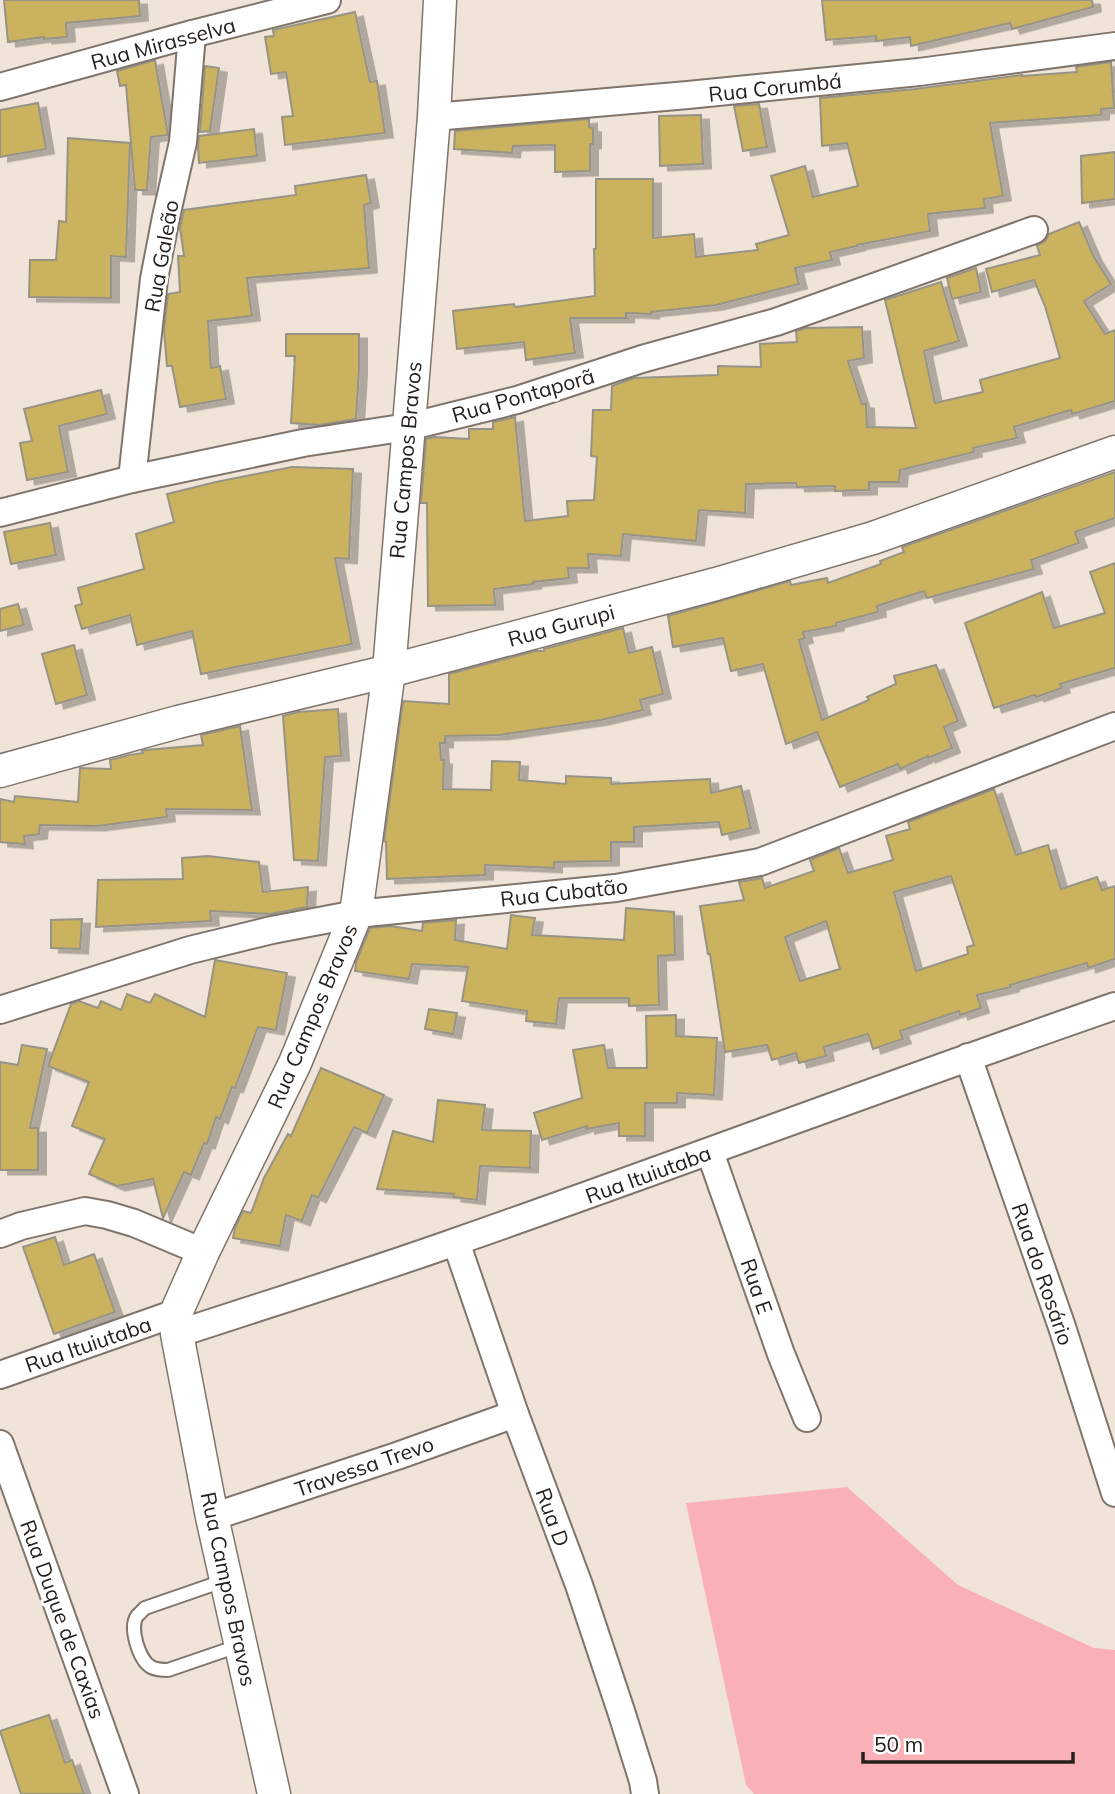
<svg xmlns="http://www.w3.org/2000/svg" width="1115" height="1794" viewBox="0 0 1115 1794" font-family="Mulish,sans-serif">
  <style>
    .green { fill: #f9b0b7 }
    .building { fill: #cbb25e; stroke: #979386; stroke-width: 2; fill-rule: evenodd; filter: url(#shadow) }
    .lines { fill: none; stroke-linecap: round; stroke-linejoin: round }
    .service-casing { stroke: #80756c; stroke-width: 16 }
    .minor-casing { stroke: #80756c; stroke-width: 30 }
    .tertiary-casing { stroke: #80756c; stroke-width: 35 }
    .service { stroke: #fff; stroke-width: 12 }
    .minor { stroke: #fff; stroke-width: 26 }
    .tertiary { stroke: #fff; stroke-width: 32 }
    .labels { text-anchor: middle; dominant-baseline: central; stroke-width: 6; stroke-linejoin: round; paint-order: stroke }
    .street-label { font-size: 21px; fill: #24201c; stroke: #fff }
  </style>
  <defs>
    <filter id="shadow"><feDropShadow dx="8" dy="4.5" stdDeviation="0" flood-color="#0004"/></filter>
  </defs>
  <rect width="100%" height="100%" fill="#f0e4d9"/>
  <polygon class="green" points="847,1487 958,1585 1094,1648 1115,1650 1115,1794 754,1794 746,1785 686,1503"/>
  <g class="building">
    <polygon points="4,0 139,0 140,16 66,23 67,37 44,39 44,37 8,42"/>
    <polygon points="822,0 1092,0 1093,7 1012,29 1010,23 911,46 910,37 876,41 876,36 826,40"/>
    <polygon points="355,12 370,82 377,81 385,133 285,145 282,117 293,116 286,72 271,74 265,37 274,36 273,30"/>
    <polygon points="155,60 168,135 151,137 147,190 135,190 126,85 120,86 117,71"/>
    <polygon points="1111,62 1114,108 1101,109 1101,115 990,123 1003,196 984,199 985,208 928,214 930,231 857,245 857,246 830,252 832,260 795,268 799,284 716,305 651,312 651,314 626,313 626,318 570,318 575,353 526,360 524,342 457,349 453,311 514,304 515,307 595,296 594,249 596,249 596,179 653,179 653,238 694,234 696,257 758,250 756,244 789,235 771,176 805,166 813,197 858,186 847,143 822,146 820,98 915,89 1022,75 1022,76 1077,72 1076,67"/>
    <polygon points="205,66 219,68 210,131 200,132"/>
    <polygon points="38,103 46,149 0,157 0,110"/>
    <polygon points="759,104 767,147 743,151 734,106"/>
    <polygon points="701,115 703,164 660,166 659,116"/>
    <polygon points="589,119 589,127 593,128 593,144 590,144 590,171 555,172 555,145 513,146 512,153 454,149 455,131"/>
    <polygon points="254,129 257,156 199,163 198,148 199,136"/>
    <polygon points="68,138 130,143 126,257 111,256 111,298 29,297 30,260 56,260 59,221 66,222"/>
    <polygon points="1115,152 1115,199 1082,203 1081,156"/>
    <polygon points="366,175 371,203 364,205 369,268 247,278 252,316 208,321 211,368 220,366 226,399 180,407 172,366 167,366 164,330 168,294 180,292 178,256 184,256 180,228 184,210 296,195 295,186"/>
    <polygon points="1079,222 1094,257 1111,284 1084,301 1105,334 1115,330 1115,401 1072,414 1071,410 1014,427 1017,438 973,448 974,452 900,470 899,482 869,482 869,490 835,491 835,486 797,487 796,483 746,484 745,513 699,510 696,541 623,534 621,556 588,554 589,568 568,568 569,578 533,582 533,584 494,589 495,605 428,606 427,503 421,503 426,439 434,437 469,439 469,429 493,429 493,422 515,417 525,521 568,516 567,501 594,500 597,457 591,456 593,410 611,410 612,386 634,378 718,375 718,366 761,367 760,344 797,342 796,331 806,328 862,327 864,358 848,361 862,404 866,404 867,427 916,428 885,300 941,282 959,341 924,351 935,403 983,392 980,380 1060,358 1045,306 1034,280 992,292 986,269 1040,255 1037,246 1045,241 1049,234"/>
    <polygon points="976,268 981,292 952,299 947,278"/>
    <polygon points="286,334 359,334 359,370 356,419 319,425 291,423 295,356 286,356"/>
    <polygon points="101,390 107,414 59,426 68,472 27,480 20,443 32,441 24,409"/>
    <polygon points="292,467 353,469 349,559 335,558 352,644 201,674 192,631 137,645 130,615 82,629 75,606 82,604 78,588 144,569 136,534 174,522 167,494 216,482"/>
    <polygon points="1115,472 1115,518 1075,532 1079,543 1031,560 1034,569 927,598 924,591 877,606 878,612 836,623 836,626 803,632 805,638 799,640 822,720 869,700 867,697 896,684 894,676 936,665 958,721 944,727 952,748 928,758 928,756 900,769 898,764 840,787 817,732 786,744 763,664 731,671 723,638 673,647 668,616 790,581 791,585 827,578 828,583 881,564 880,561 904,552 902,547"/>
    <polygon points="50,523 56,555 11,564 4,532"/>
    <polygon points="1115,563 1115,668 1060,684 1062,688 1036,697 1035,695 994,708 965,623 1042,592 1054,628 1105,613 1090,572"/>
    <polygon points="18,604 24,625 0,631 0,609"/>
    <polygon points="623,628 629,653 652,647 663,694 640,700 643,710 601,720 499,735 445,736 445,743 440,743 441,760 444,760 443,789 491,790 492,761 520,762 519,780 566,784 566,776 611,778 611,784 710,779 711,793 741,786 751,828 722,835 719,822 634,827 634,842 611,842 611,861 554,862 554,868 485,865 485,875 387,879 386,842 384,841 403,701 449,704 449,674 535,651 544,651 544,649"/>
    <polygon points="74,645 87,695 56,704 42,654"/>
    <polygon points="338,709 341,756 325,757 318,861 294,860 283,716 298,712"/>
    <polygon points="240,726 252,810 166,809 167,817 97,826 40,825 39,834 24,836 25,844 0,842 0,799 14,802 15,796 78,802 80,768 111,769 110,760 129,755 143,753 142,751 145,750 203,745 201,735"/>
    <path d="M994,789L1016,855L1048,845L1061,889L1097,877L1102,890L1115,886V959L1088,968L1087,963L1010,985L1011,987L977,995L981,1008L960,1015L959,1011L900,1031L903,1039L873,1049L868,1034L824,1047L826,1056L799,1063L796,1053L772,1060L767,1045L725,1052L710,954H708L700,906L744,900L739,882L762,878L765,888L814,871L810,860L839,848L848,873L893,860L886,836L910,829L908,822ZM951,876L974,945L967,947L968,954L916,971L894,892ZM826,921L840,969L800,981L785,937Z"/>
    <polygon points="208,856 259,862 263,892 308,887 307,907 271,914 210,911 211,921 96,927 98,880 183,879 182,858"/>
    <polygon points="626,908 674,912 675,955 658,956 659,1005 629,1006 629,998 559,998 556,1024 526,1021 527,1011 462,1001 468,967 412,964 409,979 355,971 356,962 370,928 391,926 422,931 423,923 456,920 455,940 507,949 511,915 535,918 532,935 624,940"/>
    <polygon points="82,919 80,949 51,948 51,920"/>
    <polygon points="215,960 287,973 276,1030 258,1027 235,1088 232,1087 220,1119 216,1117 207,1144 204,1143 191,1175 184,1172 163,1218 153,1179 117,1186 89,1174 105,1139 72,1126 89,1082 48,1066 71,1004 79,1001 98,1008 101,1001 121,1010 127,994 150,1003 155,994 205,1017"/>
    <polygon points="429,1009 457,1013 453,1034 425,1029"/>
    <polygon points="676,1015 676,1036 717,1038 714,1095 677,1093 677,1103 645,1103 645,1136 619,1136 619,1123 587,1129 587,1126 542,1140 534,1113 582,1098 573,1050 604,1045 608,1068 647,1068 646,1016"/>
    <polygon points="22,1045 47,1049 30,1128 38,1128 38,1170 0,1170 0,1062 18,1065"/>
    <polygon points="321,1068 384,1095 367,1133 354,1127 318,1198 312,1195 302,1221 286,1215 280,1246 233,1238 235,1228 243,1211 251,1213 264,1178 288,1134 291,1136"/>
    <polygon points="438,1100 485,1105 482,1130 531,1131 530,1168 480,1166 477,1200 453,1197 454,1194 377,1189 393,1131 433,1142"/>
    <polygon points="55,1237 64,1265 94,1254 115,1312 54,1334 23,1247"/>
    <polygon points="49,1715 65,1763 72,1760 84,1794 21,1794 0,1731"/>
  </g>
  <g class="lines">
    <defs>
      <path id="service" d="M226,1580L145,1608C144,1609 137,1616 137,1616C129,1628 139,1660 151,1667C157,1670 162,1670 168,1670L241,1645"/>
      <g id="minor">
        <polyline points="0,87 192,34 327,0"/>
        <polyline points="434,117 688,95 919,72 1115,46"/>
        <polyline points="132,479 154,279 166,217 183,142 192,34"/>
        <polyline points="0,513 132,479 303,443 408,427 517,400 642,359 776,322 1034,230"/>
        <polyline points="0,1010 190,950 272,930 356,914 616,888 760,862 1115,726"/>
        <polyline points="968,1057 1062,1327 1115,1493"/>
        <polyline points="710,1152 781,1354 807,1418"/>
        <polyline points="0,1234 21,1226 85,1211 107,1215 134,1223 203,1252"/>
        <polyline points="456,1242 515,1414 579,1585 621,1711 643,1781 645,1794"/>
        <path d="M177,1334C271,1303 365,1274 458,1241C678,1164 895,1082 1115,1006"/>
        <polyline points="0,1375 176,1313"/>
        <polyline points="0,1444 125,1794"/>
        <polyline points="212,1517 397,1456 515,1414"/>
      </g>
      <g id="tertiary">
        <polyline points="0,771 178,722 389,671 716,584 873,538 1115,452"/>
        <polyline points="274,1794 212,1517 177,1334 176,1313 203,1252 295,1063 356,914 389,671 434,117 440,0"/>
      </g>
    </defs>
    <use href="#service" class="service-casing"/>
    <use href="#minor" class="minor-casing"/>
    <use href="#tertiary" class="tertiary-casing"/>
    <use href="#service" class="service"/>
    <use href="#minor" class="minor"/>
    <use href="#tertiary" class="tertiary"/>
  </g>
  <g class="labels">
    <g class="street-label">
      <text transform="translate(163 43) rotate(-15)">Rua Mirasselva</text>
      <text transform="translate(775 87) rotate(-6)">Rua Corumbá</text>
      <text transform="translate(161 256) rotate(-80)">Rua Galeão</text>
      <text transform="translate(523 395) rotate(-16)">Rua Pontaporã</text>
      <text transform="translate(405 460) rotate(-85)">Rua Campos Bravos</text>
      <text transform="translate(561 625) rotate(-15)">Rua Gurupi</text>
      <text transform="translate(564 892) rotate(-6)">Rua Cubatão</text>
      <text transform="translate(312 1016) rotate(-67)">Rua Campos Bravos</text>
      <text transform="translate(648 1174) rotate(-20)">Rua Ituiutaba</text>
      <text transform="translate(1043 1274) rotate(71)">Rua do Rosário</text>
      <text transform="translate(757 1286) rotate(71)">Rua E</text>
      <text transform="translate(88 1344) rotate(-19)">Rua Ituiutaba</text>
      <text transform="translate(364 1466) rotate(-19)">Travessa Trevo</text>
      <text transform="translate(553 1517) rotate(70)">Rua D</text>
      <text transform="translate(229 1589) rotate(78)">Rua Campos Bravos</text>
      <text transform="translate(63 1619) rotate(70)">Rua Duque de Caxias</text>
    </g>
  </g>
  <path d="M863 1752v10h210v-10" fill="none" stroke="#24201c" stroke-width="3.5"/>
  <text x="874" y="1752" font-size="21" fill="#24201c" stroke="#ffffff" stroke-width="5" paint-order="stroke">50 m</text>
</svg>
